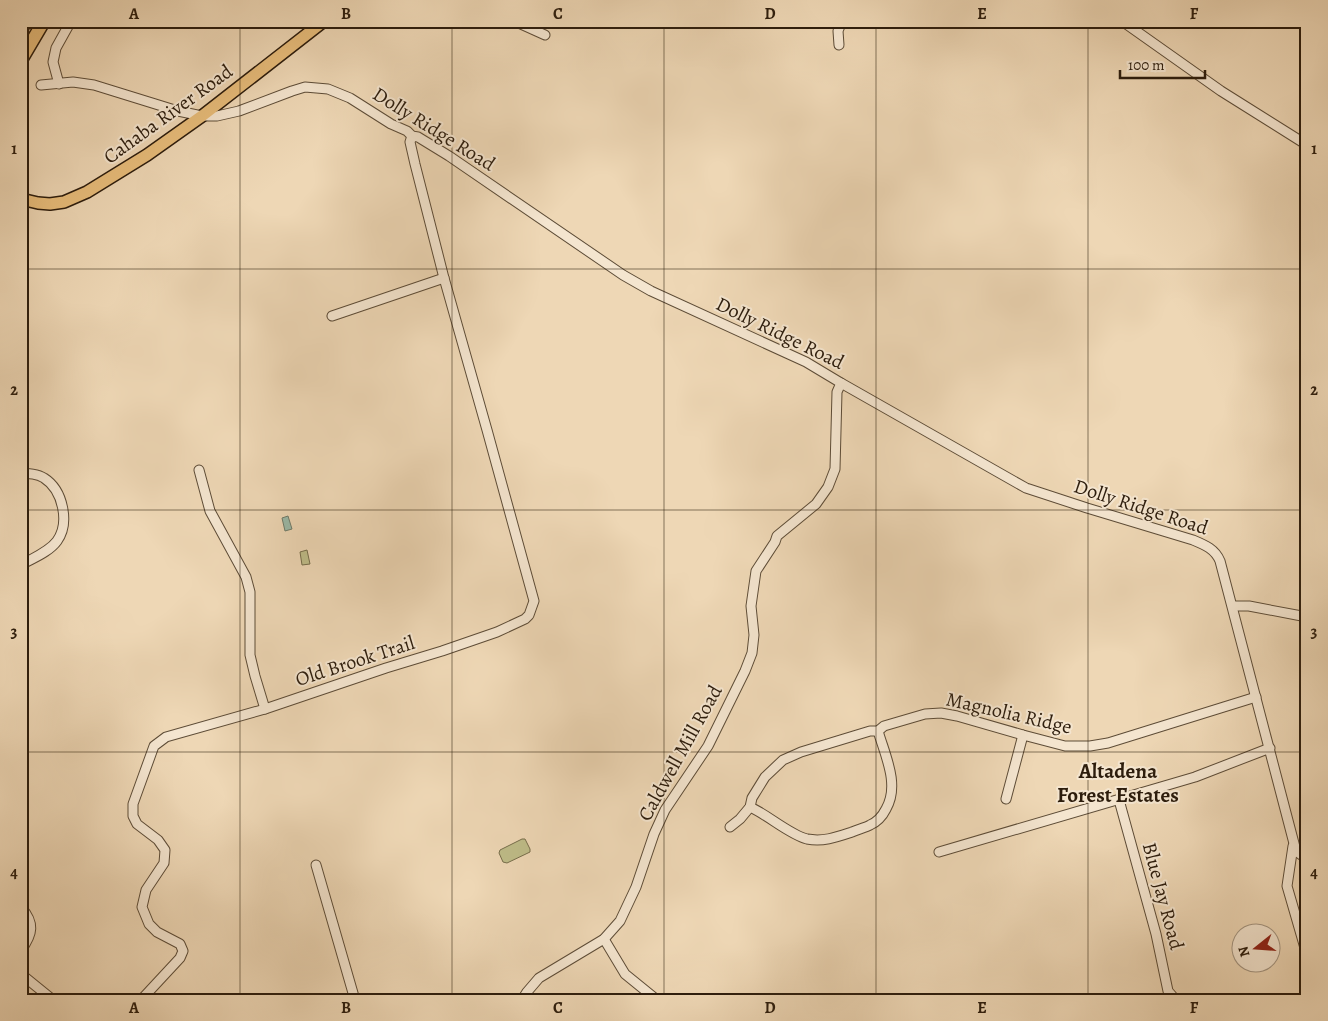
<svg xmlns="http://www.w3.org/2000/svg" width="1328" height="1021" viewBox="0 0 1328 1021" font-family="Alegreya,serif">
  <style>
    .green { fill: #bfbd89; stroke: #766d4b }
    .water { fill: #9bbaa8; stroke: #6f7b6a }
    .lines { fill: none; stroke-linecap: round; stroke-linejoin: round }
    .minor-casing { stroke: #5d4c37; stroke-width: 11 }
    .major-casing { stroke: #2d1d0d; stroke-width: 14 }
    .highway-casing { stroke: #2d1d0d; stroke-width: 15 }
    .minor { stroke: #f4e5cf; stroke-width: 9 }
    .major { stroke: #e7bc7a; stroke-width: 11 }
    .highway { stroke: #e7bc7a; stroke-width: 12 }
    .grid { fill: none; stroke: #2d1d0d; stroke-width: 1; stroke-opacity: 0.55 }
    .labels { text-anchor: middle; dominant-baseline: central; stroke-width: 4; stroke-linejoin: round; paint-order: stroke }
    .street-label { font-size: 20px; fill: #2d1d0d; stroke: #f4e5cf }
    .neighbourhood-label { font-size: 21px; font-weight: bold; fill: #2d1d0d; stroke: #f4e5cf }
    .neatline { fill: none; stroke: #2d1d0d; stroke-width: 2 }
    .grid-label { font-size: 16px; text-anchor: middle; font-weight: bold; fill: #2d1d0d }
  </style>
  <rect width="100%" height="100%" fill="#eed7b5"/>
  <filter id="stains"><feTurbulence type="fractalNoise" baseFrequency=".004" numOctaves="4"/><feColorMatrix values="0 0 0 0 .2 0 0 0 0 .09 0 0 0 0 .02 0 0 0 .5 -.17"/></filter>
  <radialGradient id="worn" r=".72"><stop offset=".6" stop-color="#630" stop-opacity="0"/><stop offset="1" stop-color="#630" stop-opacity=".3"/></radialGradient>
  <g class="green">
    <polygon points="307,550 310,564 302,565 300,552"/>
    <polygon points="522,839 525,839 530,849 530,852 507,863 503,862 499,853 500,850"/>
  </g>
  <polygon class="water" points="288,516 292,529 285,531 282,518"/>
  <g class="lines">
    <defs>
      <g id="minor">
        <polyline points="514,21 545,35"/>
        <polyline points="1122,21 1221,91 1307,145"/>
        <polyline points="839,45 838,31 842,21"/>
        <polyline points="59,84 53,62 56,48 71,21"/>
        <path d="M41,85L73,82L94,85L178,111L202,116H217L239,111L292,91L305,87L328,89L350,98L391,124L407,131L412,136L418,137L449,156L623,275L651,291L806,362L841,383L1026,488L1087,508L1193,540C1205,545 1215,549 1220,561L1296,851L1307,859"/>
        <polyline points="332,316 444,278"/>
        <polyline points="199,470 210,511 246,577 250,592 250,655 255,676 265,709"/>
        <path d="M21,474C28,473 38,474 44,478C63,490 70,523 57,541C49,552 33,558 21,565"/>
        <polyline points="1233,606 1249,606 1307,617"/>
        <polyline points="1006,799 1023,735"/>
        <polyline points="1119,800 1156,934 1168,991 1175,999"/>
        <path d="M750,807C768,815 790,835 807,839C824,842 837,837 852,832C858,829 865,828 870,825C877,822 883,815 886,809C900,785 885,755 878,731"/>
        <polyline points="730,827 740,819 750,807 752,798 765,777 783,760 801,752 870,731 878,731 884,726 925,714 941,713 957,716 1023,735 1065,746 1090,746 1108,743 1256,697"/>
        <polyline points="1293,846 1287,886 1307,955"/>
        <polyline points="939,852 1195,777 1270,748"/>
        <polyline points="316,865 355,1000"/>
        <path d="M21,907C35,923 33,934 21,950"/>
        <polyline points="604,939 625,974 657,1000"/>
        <polyline points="21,974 53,1000"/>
        <polyline points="141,1000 180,958 183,951 180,944 157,932 149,924 142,907 146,890 164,863 165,850 158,840 137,824 133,816 133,804 154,746 166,737 265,709 386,668 442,651 497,632 525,619 529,615 534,601 487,430 444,278 415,164 410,142 412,136"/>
        <polyline points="522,1000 527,992 539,978 604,939 620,921 636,887 654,834 665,810 708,746 745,671 752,653 754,635 751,606 756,571 775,542 777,536 816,504 828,487 835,469 837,392 841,383"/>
      </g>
      <polyline id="major" points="21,199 38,203 50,204 64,202 87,192 147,155 202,116 324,21"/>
      <g id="highway">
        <polyline points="21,29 26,21"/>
        <polyline points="21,60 44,21"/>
      </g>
    </defs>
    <use href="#minor" class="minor-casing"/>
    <use href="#major" class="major-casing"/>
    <use href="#highway" class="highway-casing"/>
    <use href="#minor" class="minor"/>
    <use href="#major" class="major"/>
    <use href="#highway" class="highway"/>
  </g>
  <path class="grid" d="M240,21V1000M452,21V1000M664,21V1000M876,21V1000M1088,21V1000M21,269H1307M21,510H1307M21,752H1307"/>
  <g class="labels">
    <g class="street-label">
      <text transform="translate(168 114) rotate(-36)">Cahaba River Road</text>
      <text transform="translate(434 129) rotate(32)">Dolly Ridge Road</text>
      <text transform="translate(780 333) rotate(26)">Dolly Ridge Road</text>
      <text transform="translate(1141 507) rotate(18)">Dolly Ridge Road</text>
      <text transform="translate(355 661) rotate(-18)">Old Brook Trail</text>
      <text transform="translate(1009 713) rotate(13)">Magnolia Ridge</text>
      <text transform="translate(680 753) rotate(-61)">Caldwell Mill Road</text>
      <text transform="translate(1163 896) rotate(75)">Blue Jay Road</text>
    </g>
    <g class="neighbourhood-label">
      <text x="1118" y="771">Altadena<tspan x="1118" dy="24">Forest Estates</tspan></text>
    </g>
  </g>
  <rect width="1328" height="1021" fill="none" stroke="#eed7b5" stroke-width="55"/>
  <g transform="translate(1256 948) rotate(253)"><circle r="24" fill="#f4e5cf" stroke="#a49581"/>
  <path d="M0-4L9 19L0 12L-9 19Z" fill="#8f2418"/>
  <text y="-8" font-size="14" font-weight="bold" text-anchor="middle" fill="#2d1d0d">N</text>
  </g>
  <path d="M1120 70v8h85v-8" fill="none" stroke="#2d1d0d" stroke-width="2.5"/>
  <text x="1128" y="70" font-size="15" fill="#2d1d0d" stroke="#f4e5cf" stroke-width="4" paint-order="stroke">100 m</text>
  <rect x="28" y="28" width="1272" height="966" class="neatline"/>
  <g class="grid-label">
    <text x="134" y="19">A</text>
    <text x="346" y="19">B</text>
    <text x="558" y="19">C</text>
    <text x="770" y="19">D</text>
    <text x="982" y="19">E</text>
    <text x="1194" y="19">F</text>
    <text x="14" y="154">1</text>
    <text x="1314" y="154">1</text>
    <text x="14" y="395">2</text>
    <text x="1314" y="395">2</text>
    <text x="14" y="637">3</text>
    <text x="1314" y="637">3</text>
    <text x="14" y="878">4</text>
    <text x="1314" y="878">4</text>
    <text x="134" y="1013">A</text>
    <text x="346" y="1013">B</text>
    <text x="558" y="1013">C</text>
    <text x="770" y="1013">D</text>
    <text x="982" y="1013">E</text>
    <text x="1194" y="1013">F</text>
  </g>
  <rect width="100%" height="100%" filter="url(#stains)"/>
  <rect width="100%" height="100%" fill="url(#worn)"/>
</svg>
